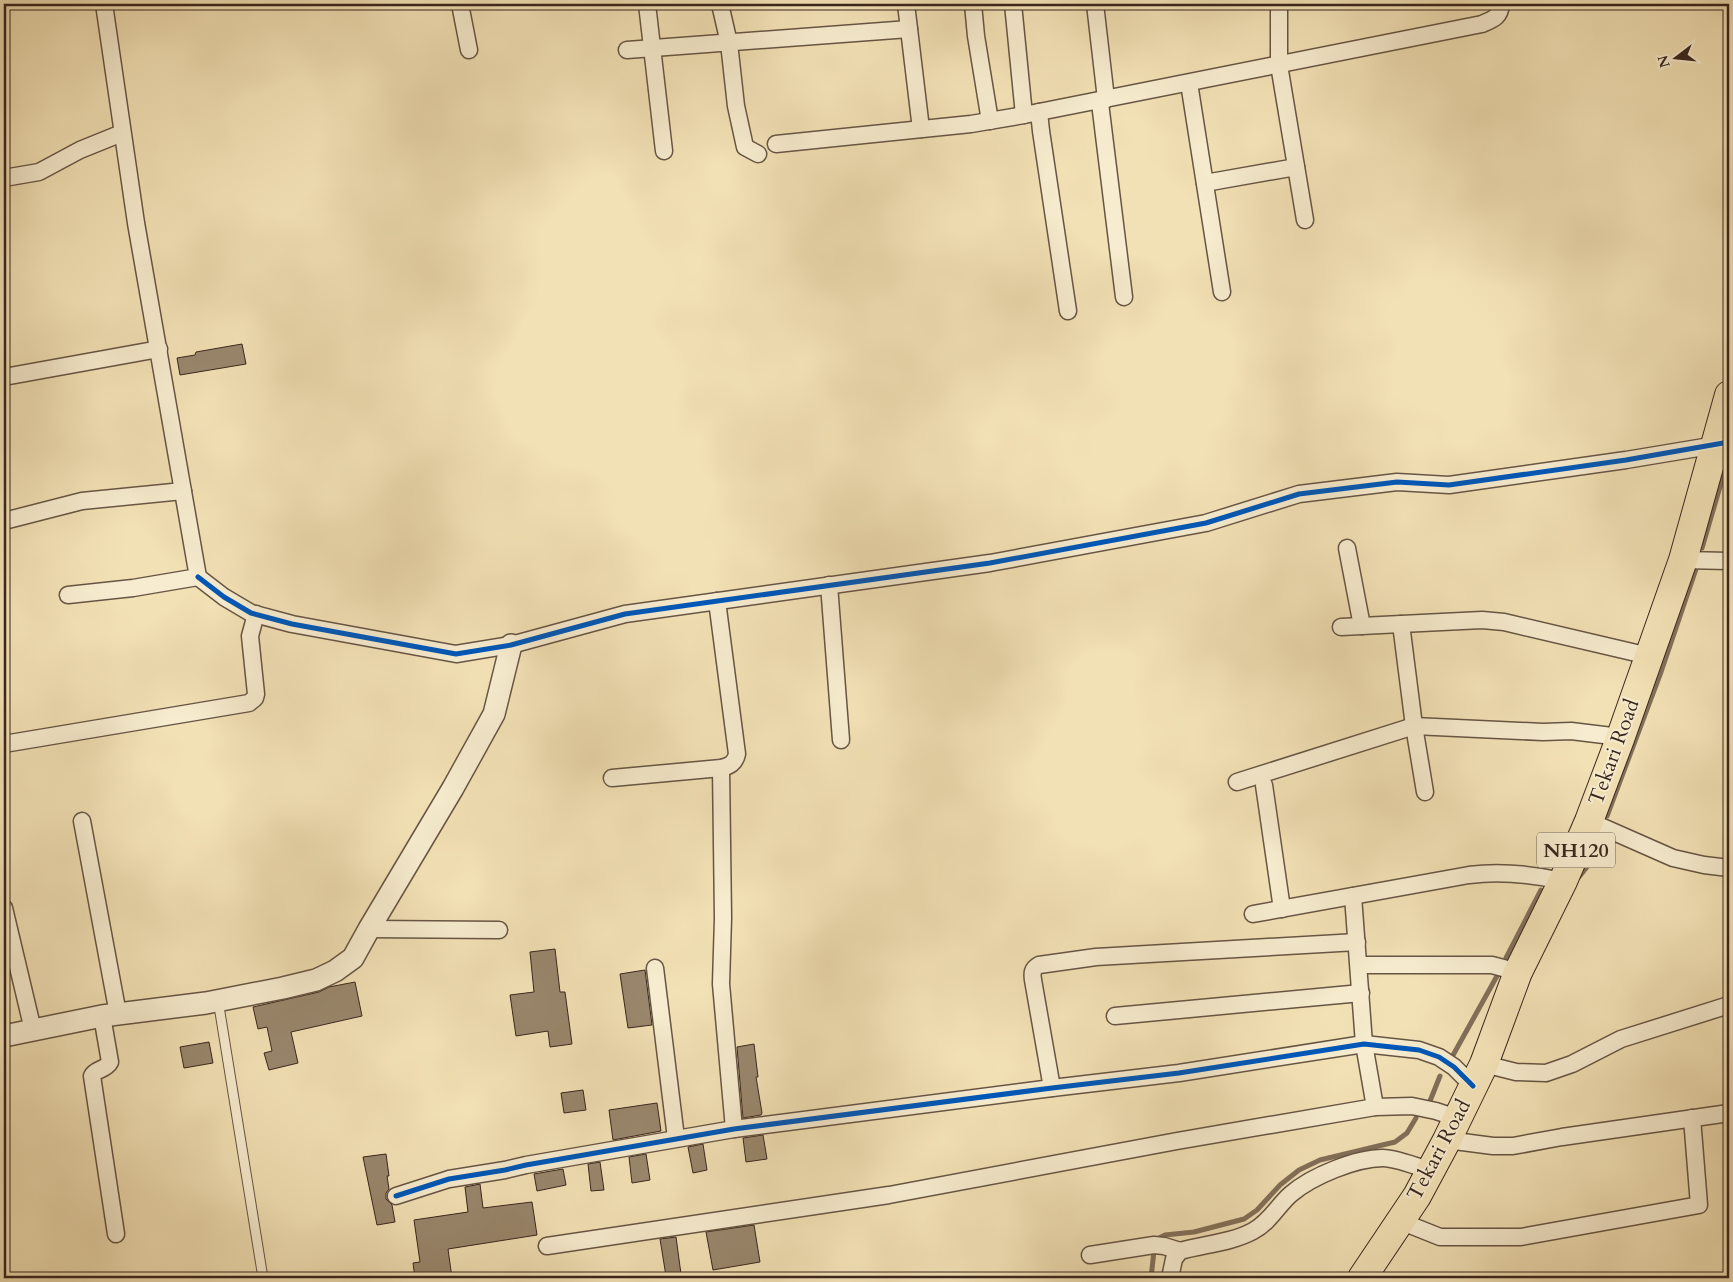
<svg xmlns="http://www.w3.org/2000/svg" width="1733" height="1282" viewBox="0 0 1733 1282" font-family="Cardo,serif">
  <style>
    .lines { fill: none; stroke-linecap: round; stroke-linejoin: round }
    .stream { stroke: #82705a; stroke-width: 5 }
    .building { fill: #99876d; stroke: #39261e }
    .service-casing { stroke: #675544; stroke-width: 11 }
    .minor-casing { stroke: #675544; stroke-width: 19 }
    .tertiary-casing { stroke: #675544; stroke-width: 24 }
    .trunk-casing { stroke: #39261e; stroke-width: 30 }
    .service { stroke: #f7eccf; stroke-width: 9 }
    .minor { stroke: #f7eccf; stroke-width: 16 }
    .tertiary { stroke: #f7eccf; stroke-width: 21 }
    .trunk { stroke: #f2e1b5; stroke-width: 28 }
    .cycleway-casing { stroke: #f7eccf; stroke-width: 8 }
    .cycleway { stroke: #0057b8; stroke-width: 5 }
    .labels { text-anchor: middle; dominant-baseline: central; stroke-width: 4; stroke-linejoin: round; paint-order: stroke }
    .shield { fill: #f7eccf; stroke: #726153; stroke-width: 1 }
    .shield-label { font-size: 20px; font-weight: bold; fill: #39261e }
    .street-label { font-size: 21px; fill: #39261e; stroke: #f7eccf }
  </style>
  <rect width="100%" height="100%" fill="#f2e1b5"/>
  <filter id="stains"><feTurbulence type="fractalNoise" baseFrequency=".004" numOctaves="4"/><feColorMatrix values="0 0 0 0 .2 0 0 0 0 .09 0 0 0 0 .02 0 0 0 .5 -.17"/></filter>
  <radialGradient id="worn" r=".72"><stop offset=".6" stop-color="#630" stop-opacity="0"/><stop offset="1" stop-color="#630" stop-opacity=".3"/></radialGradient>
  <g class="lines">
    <g class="stream">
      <polyline points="1702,548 1729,456"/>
      <polyline points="1607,816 1661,672 1696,569"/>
      <polyline points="1579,877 1591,862 1599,840"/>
      <polyline points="1506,958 1541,890"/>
      <polyline points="1452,1057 1497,976"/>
      <polyline points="1430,1101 1440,1076"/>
      <polyline points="1157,1239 1165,1235 1194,1232 1244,1219 1257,1210 1280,1185 1299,1170 1320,1160 1395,1142 1407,1133 1416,1118"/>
      <polyline points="1151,1278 1154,1251"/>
    </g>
  </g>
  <g class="building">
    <polygon points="242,344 246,364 180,375 177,358 195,355 196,352"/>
    <polygon points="555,949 560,992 565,992 572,1044 550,1047 548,1031 516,1036 510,995 534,992 530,952"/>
    <polygon points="645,970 652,1025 628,1028 620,974"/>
    <polygon points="355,982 362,1016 291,1032 298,1063 269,1070 264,1053 272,1051 267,1027 258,1029 253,1007 319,992 329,987"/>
    <polygon points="209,1042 213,1063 184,1068 180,1047"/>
    <polygon points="754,1044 758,1077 756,1077 762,1113 761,1115 743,1118 737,1047"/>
    <polygon points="583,1090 586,1110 564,1113 561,1093"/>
    <polygon points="657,1103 661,1131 613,1140 609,1110"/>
    <polygon points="763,1135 767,1159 746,1162 743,1138"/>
    <polygon points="703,1144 707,1170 693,1173 688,1147"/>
    <polygon points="386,1154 389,1176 387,1176 389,1189 386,1193 386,1199 392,1205 395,1222 377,1225 363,1157"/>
    <polygon points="646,1154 650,1180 632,1183 629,1157"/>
    <polygon points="600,1162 604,1190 591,1191 588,1164"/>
    <polygon points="563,1169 566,1185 537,1191 534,1174"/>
    <polygon points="480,1184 483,1208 532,1202 537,1235 448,1249 452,1278 415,1278 413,1263 420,1262 414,1220 468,1212 465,1187"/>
    <polygon points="754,1225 760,1262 713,1270 706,1232"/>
    <polygon points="676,1237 681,1274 666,1276 660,1239"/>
  </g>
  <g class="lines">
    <defs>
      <polyline id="service" points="218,1000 263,1278"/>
      <g id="minor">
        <polyline points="460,4 469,50"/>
        <polyline points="647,4 664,151"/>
        <polyline points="720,4 729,43 736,106 745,147 758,154"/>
        <polyline points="906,4 921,129"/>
        <polyline points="973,4 976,36 990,121"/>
        <polyline points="1013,4 1024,115"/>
        <polyline points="1095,4 1106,99 1100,103 1124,297"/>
        <polyline points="1279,4 1279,65 1305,220"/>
        <polyline points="627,50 909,29"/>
        <polyline points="1189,83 1222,292"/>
        <polyline points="1039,112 1041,131 1068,311"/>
        <path d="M776,144L971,124L1024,115L1482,24C1494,19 1500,17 1501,4"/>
        <polyline points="4,178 39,172 80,150 122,133"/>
        <polyline points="1205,183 1296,167"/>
        <polyline points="4,377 159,349"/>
        <polyline points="4,521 82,501 183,491"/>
        <polyline points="1347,548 1362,626"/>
        <polyline points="1683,560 1729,561"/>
        <polyline points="198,577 224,597 251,613 292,624 456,654 511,645 625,614 990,563 1206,523 1299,494 1397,482 1449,485 1626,460 1722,444"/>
        <polyline points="829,585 841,740"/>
        <polyline points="68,595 133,588 198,577 136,223 104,4"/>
        <polyline points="1401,624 1414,726 1425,792"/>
        <polyline points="1341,627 1482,620 1504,622 1649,656"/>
        <polyline points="4,744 249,703 255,698 256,694 250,636 256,614"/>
        <polyline points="721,768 723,918 721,984 734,1129"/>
        <path d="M612,778L721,768C730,766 735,763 737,754L717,601"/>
        <polyline points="1237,782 1414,726 1543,732 1571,731 1612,736 1620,739"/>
        <polyline points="1264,785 1282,909"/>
        <polyline points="82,821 118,1014"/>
        <polyline points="1589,821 1673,858 1704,865 1729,868"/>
        <polyline points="1353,896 1364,1044 1375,1107"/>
        <polyline points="4,908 33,1030"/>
        <path d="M1253,914L1469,875C1501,871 1531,874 1563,881"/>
        <polyline points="369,929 499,930"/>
        <polyline points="1359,965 1492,965 1518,972"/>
        <polyline points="655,968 676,1138"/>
        <path d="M102,1016L110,1062C106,1070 95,1069 92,1076L116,1234"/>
        <polyline points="1115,1016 1361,993"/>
        <polyline points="1484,1064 1516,1072 1546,1073 1572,1064 1621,1039 1729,1005"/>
        <path d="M1052,1088L1033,980C1032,973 1032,969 1039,965L1096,957L1357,942"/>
        <polyline points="1447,1140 1493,1146 1513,1146 1562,1137 1729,1113"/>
        <polyline points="396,1196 449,1179 505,1170 526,1165 734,1129 1052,1088 1179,1073 1364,1044 1419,1050 1439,1057 1454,1067 1473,1086"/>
        <polyline points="1400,1221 1440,1237 1521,1237 1699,1205 1692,1118"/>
        <polyline points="547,1246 889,1195 1177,1141 1375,1107 1412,1106 1436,1111 1457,1118"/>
        <polyline points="1090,1255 1154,1245 1164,1246 1180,1251"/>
        <path d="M1170,1278L1174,1259L1180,1251C1204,1244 1231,1243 1253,1231C1270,1222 1278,1205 1291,1194C1312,1176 1356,1158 1383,1158C1395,1158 1419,1167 1431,1171"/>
      </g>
      <polyline id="tertiary" points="4,1036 102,1016 206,1003 283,988 316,980 335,971 353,958 369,929 453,788 494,714 511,645"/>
      <polyline id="trunk" points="1362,1278 1417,1196 1447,1140 1484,1064 1518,972 1563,881 1589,821 1620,739 1683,560 1729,395"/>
    </defs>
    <use href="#service" class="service-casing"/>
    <use href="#minor" class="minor-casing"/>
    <use href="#tertiary" class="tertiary-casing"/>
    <use href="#trunk" class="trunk-casing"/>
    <use href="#service" class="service"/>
    <use href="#minor" class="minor"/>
    <use href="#tertiary" class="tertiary"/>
    <use href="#trunk" class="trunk"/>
    <defs>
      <g id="cycleway">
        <polyline points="198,577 224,597 251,613 292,624 456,654 511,645 625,614 990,563 1206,523 1299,494 1397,482 1449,485 1626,460 1729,442"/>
        <polyline points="396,1196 449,1179 505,1170 526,1165 734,1129 1052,1088 1179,1073 1364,1044 1419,1050 1439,1057 1454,1067 1473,1086"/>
      </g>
    </defs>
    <use href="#cycleway" class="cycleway-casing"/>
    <use href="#cycleway" class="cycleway"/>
  </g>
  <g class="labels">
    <rect class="shield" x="1537" y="832.5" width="78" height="35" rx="4"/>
    <g class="shield-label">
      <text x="1576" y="850">NH120</text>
    </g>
    <g class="street-label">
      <text transform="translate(1614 752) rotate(-70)">Tekari Road</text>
      <text transform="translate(1439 1150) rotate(-62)">Tekari Road</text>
    </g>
  </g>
  <rect width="1733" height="1282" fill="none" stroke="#f2e1b5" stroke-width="20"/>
  <rect x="5" y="5" width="1723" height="1272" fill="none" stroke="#39261e" stroke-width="2.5"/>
  <rect x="10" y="10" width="1713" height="1262" fill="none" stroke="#39261e"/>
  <g transform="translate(1676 58) rotate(254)" stroke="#f7eccf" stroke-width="4" paint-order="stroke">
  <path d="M0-4L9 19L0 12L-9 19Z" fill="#39261e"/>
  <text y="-8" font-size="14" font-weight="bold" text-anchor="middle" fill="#39261e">N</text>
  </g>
  <rect width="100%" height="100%" filter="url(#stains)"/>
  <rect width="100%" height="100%" fill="url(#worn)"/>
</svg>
